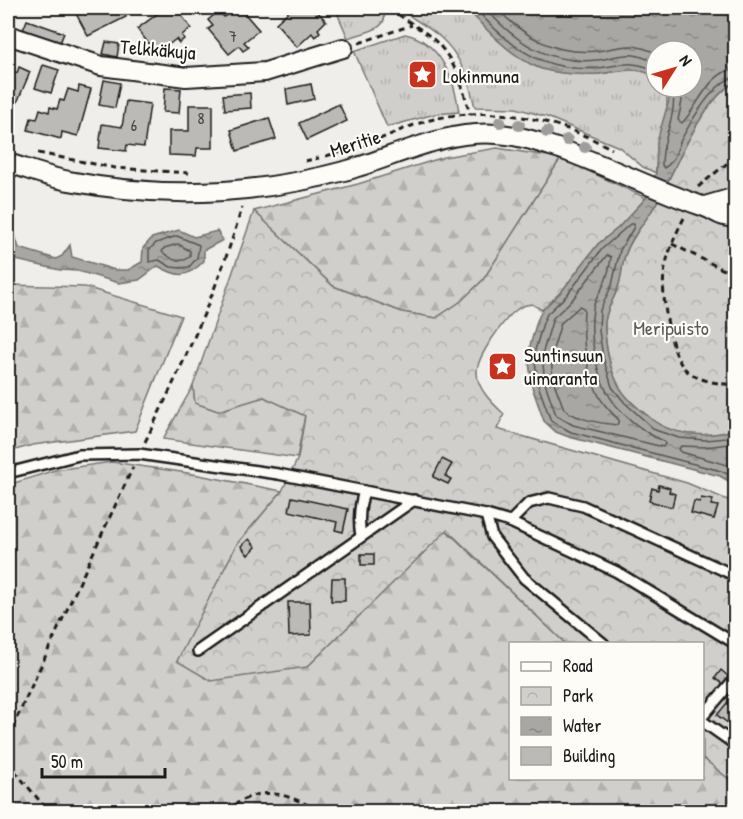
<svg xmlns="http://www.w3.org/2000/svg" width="743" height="819" viewBox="0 0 743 819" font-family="'Patrick Hand',sans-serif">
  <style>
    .grass { fill: url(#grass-tufts); stroke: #767674; stroke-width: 1.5 }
    .forest { fill: url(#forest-firs); stroke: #767674; stroke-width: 1.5 }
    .park { fill: url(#park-crowns); stroke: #767674; stroke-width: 1.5 }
    .water { fill: url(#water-ripples); stroke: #706f6d; stroke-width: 1.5 }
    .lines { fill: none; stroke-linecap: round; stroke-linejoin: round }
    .shore { stroke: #545452; stroke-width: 1.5 }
    .building { fill: #bbbab6; stroke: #1c1c1c; stroke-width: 1.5 }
    .lane-casing { stroke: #1c1c1c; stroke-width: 14 }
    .street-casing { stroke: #1c1c1c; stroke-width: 22 }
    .path { stroke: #1c1c1c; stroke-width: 3; stroke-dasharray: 6 4.5; stroke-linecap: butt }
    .lane { stroke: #fdfcf7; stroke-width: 9 }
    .street { stroke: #fdfcf7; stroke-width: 18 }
    .tree { fill: #9e9d9b }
    .labels { text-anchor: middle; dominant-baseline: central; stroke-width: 4.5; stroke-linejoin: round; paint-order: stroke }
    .number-label { font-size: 16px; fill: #444442 }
    .street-label { font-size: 20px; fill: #1c1c1c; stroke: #fdfcf7 }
    .poi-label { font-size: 20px; fill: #1c1c1c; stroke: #fdfcf7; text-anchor: start }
    .park-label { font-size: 20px; fill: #5b5b5a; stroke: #fdfcf7 }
  </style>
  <defs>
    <pattern id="grass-tufts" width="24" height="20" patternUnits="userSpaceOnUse" patternTransform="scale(1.5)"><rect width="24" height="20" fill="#d0cfcc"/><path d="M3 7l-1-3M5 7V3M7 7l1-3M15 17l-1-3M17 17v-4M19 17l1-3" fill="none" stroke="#b2b1af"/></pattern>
    <pattern id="forest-firs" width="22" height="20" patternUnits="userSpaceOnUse" patternTransform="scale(1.5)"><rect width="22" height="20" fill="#d0cfcc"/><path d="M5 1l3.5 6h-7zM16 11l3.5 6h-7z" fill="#b2b1af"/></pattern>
    <pattern id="park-crowns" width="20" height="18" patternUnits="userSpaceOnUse" patternTransform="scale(1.5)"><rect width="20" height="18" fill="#d0cfcc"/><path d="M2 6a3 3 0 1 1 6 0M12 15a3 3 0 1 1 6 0" fill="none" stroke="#b2b1af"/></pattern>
    <pattern id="water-ripples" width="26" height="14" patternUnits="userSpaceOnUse" patternTransform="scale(1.5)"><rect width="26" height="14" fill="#a8a7a3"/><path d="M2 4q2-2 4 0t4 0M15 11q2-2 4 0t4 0" fill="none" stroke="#888784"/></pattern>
  </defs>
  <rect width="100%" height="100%" fill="#f0eeea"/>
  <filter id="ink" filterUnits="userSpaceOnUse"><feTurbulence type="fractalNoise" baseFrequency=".0167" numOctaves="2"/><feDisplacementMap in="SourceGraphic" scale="12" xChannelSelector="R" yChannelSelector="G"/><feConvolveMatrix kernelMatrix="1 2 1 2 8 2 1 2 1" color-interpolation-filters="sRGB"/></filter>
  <g filter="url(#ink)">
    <g class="grass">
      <path d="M335,8H382C393,30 364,32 348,38Z"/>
      <path d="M398,8H467C483,27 518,62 542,69C553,72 586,75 598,74C619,72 638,64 656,78V87H665C673,115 655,144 656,173L643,167L619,147L547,117L516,108L475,107C469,81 461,55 440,37C428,26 411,18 398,8Z"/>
      <path d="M405,34C440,41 455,80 459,112L435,114L387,127L354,51Z"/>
    </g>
    <g class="forest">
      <polygon points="497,148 561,158 483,280 460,302 436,318 402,312 333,286 254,211 358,184 444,157"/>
      <polygon points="8,285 85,287 181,316 135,431 33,445 8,452"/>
      <polygon points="193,386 195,403 218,411 264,397 305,415 297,458 163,439"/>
      <polygon points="112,462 188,473 282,491 237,544 307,667 446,530 565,643 510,644 510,778 702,778 703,758 735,784 735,811 8,811 8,485 55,470"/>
    </g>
    <g class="park">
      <path d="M735,82V429C709,439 670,436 649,417C638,408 624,397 618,384C610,369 606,347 605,331C603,312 614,301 619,284C622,274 622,262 626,253C632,235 648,219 657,202C677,167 700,102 735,82Z"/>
      <path d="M561,158L646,198L618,228L598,244L562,291L542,310L532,304C525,305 520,306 515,311C503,321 478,355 477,371C476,388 492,403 504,414L497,429L687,483L735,503V784L703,758L702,644L565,643L447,530L307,667L211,681L177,661L237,544L282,491L298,458L305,416L264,397L218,411L195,403L193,386L254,211L333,286L402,312L436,318L460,302L483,280Z"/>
    </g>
    <g class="water">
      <path d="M467,8H735V82C700,102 677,167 657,202C648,219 632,235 626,253C622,262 622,274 619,284C614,301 603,312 605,331C606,347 610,369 618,384C624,397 638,408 649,417C670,436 709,439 735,429V485L720,476L569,437L556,432L544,421L532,387L528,353L537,321L542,310L562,291L598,244L618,228L646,198L656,173L657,141L669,100L665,87H692V51H656V78C638,64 619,72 598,74C580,75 559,74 542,69C515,60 485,29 467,8Z"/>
      <path d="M8,222L14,232L19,248L56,259L62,256L70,245L72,257L115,270H128L142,262L143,248L152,238L179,230L194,237L217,231L223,240L204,250V261C187,278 179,278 158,266L139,280L119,283L78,271L60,270L16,260L8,266Z"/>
    </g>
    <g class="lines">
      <g class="shore">
        <path d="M475,8C508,46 544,73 598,68C622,65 632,59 656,71"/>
        <path d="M485,8C515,42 549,65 597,60C609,59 622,53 634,55C641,56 649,60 656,62"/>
        <path d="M496,8C525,37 554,55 596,51C608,50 621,45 633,46C641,47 649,50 656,53"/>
        <path d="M672,87C679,114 661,138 662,165L664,168C675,162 676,151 681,140C690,123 715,79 736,77"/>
        <path d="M679,87L682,101L678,120L682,123C698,108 708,71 736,69"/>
        <polygon points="177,236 199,245 197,258 189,267 181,268 171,267 159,260 149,262 149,250 156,243"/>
        <polygon points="178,244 190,251 190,256 185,260 174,260 162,252 164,248"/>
        <path d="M607,255L611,257C610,266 608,275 604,284C601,292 594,300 593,309C589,332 595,369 606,390C616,411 643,433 664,441L665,444L663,447L573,425L556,415L545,383L542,355L553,318L572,300Z"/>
        <path d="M580,306L584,309C582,337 585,368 598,394C602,404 612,413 619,420L617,425C600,423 578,420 564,409L553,380L551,356L561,323Z"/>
        <polyline points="736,436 727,438 706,440 679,438 655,430 625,403 612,387 603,357 599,331 600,310 612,285 620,250 634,227 634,224 630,224 602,249 567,295 547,314 543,323 534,354 538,385 551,421 571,432 721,471 736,478"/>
        <polyline points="736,443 706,447 681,446 679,449 681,452 724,464 736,469"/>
      </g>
    </g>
    <g class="building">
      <polygon points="73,8 121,8 126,17 88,36"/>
      <polygon points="157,8 162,10 165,8 176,8 191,28 182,35 184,39 179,43 176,39 157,54 137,29 157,14 154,10"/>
      <polygon points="235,8 240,8 259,30 244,42 249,47 243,51 239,46 229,54 208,29 213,26 208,20 219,11 224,17"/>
      <polygon points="289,8 314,8 326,21 318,29 320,32 315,37 312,33 297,47 276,23 291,9"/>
      <polygon points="27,20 64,33 60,43 23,30"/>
      <polygon points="106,42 119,44 117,57 103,54"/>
      <polygon points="43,65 59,70 51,93 35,88"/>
      <polygon points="19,67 30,72 11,117 8,116 8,69 17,73"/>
      <polygon points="104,80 120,83 115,108 99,105"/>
      <polygon points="311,84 314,99 288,105 286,89"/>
      <polygon points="79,86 91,89 78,136 62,132 61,139 28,130 31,118 37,119 40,109 49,112 50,107 57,109 60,100 64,101 68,89 78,92"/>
      <polygon points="165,88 181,89 179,113 163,112"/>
      <polygon points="250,93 251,108 225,110 223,95"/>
      <polygon points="126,101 150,104 144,147 127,145 126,151 99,148 102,124 122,127"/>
      <polygon points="339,104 347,121 307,140 299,123"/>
      <polygon points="189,105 213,105 213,148 197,148 196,156 169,155 169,131 189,131"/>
      <polygon points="269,118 276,139 237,151 231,130"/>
      <polygon points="442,459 452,464 445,476 451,479 448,484 433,477"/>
      <polygon points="659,485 670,488 669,492 675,494 672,507 649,501 652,488 658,490"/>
      <polygon points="292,497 348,509 343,532 335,530 337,522 289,511"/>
      <polygon points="701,498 713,500 711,505 718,506 714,519 691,513 694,501 700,502"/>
      <polygon points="249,539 256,547 248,555 241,546"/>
      <rect x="361" y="554" width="13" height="11"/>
      <polygon points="332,578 345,578 345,601 331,601"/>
      <polygon points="288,602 310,602 311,635 289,636"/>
      <polygon points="721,670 729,677 723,684 715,678"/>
      <polygon points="736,692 736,722 732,726 717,715"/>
    </g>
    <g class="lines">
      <defs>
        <g id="lane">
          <polyline points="8,473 79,455 139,454 278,474 486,515 510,522 617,572 736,644"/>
          <polyline points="486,515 492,537 524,578 604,644"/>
          <polyline points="510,522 529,503 549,498 583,506 736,576"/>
          <path d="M361,536C358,520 359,507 364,491"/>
          <polyline points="198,651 414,500"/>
          <polyline points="702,717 736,677"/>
          <polyline points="702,721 736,745"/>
        </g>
        <g id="street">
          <polyline points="8,35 101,66 186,77 265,72 343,48"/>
          <path d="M8,163C28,169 48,177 69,181C162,199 256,195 348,170C397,156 445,130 497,134C520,135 541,143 563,150C610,167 655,190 702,206C717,211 718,217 736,218"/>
          <polyline points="705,206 736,197"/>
        </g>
      </defs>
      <use href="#lane" class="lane-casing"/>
      <use href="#street" class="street-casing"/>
      <g class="path">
        <path d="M390,8C403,19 419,27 432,38C455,58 463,87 470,115"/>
        <polyline points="359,43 412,25"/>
        <path d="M360,147C384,138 409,125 434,119C496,105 557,119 612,149"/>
        <polyline points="38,153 115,168 189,173"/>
        <polyline points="326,156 351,149"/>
        <polyline points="305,161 319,158"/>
        <polyline points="698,187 736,156"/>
        <path d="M684,218C675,235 667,254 664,274C661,294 670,353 684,368C696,381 719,384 736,385"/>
        <polyline points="672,244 736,276"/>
        <path d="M145,442C182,366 219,288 242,207"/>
        <polyline points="8,737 133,467"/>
        <polyline points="8,763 49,812"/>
        <path d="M226,812C260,782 285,793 322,812"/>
      </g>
      <use href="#lane" class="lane"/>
      <use href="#street" class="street"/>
    </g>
    <g class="tree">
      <circle cx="500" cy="122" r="6"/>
      <circle cx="519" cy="125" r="6"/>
      <circle cx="547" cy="132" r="6"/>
      <circle cx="567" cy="140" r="6"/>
      <circle cx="585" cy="147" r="6"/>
    </g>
  </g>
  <defs>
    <symbol id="sight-square" viewBox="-11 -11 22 22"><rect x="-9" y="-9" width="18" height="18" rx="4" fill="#c8321e" stroke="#fdfcf7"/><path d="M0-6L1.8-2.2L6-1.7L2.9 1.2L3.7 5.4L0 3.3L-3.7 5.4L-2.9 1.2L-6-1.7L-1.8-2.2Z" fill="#fff"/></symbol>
  </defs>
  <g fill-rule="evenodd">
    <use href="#sight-square" x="406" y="58" width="33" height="33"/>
    <use href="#sight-square" x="486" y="350" width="33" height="33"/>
  </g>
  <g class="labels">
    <g class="number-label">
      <text x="233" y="36">7</text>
      <text x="201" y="118">8</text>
      <text x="134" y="125">6</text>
    </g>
    <g class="street-label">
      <text transform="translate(158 49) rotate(5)">Telkkäkuja</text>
      <text transform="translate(355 143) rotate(-17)">Meritie</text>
    </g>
    <g class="poi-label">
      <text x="443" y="75">Lokinmuna</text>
      <text x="524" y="354">Suntinsuun<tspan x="524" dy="23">uimaranta</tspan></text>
    </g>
    <g class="park-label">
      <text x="671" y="327">Meripuisto</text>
    </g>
  </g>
  <rect width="743" height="819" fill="none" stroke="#fdfcf7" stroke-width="30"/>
  <rect x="15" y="15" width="713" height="789" fill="none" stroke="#1c1c1c" stroke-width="2" filter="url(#ink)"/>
  <rect x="509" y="642" width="195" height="138" fill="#fdfcf7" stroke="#a3a29f" stroke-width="1.5"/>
  <rect x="521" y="662" width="30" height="9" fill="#fdfcf7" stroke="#a3a29f" stroke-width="1.5"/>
  <text x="563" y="672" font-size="18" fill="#1c1c1c">Road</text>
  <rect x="521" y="687" width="30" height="18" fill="url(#park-crowns)" stroke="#a3a29f" stroke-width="1.5"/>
  <text x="563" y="702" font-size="18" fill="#1c1c1c">Park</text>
  <rect x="521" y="717" width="30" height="18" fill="url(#water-ripples)" stroke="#a3a29f" stroke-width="1.5"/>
  <text x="563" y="732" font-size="18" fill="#1c1c1c">Water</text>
  <rect x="521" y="747" width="30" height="18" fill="#bbbab6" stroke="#a3a29f" stroke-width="1.5"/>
  <text x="563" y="762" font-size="18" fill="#1c1c1c">Building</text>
  <g transform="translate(674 69) rotate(53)"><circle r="28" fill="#fdfcf7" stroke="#a3a29f" stroke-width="1.5"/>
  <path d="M0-4.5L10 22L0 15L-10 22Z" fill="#c8321e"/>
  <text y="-9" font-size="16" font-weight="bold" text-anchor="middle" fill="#1c1c1c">N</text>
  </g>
  <path d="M42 768v9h123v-9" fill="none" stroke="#1c1c1c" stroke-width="3"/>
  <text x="51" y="768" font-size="18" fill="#1c1c1c" stroke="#fdfcf7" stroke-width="4.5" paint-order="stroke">50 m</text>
</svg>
